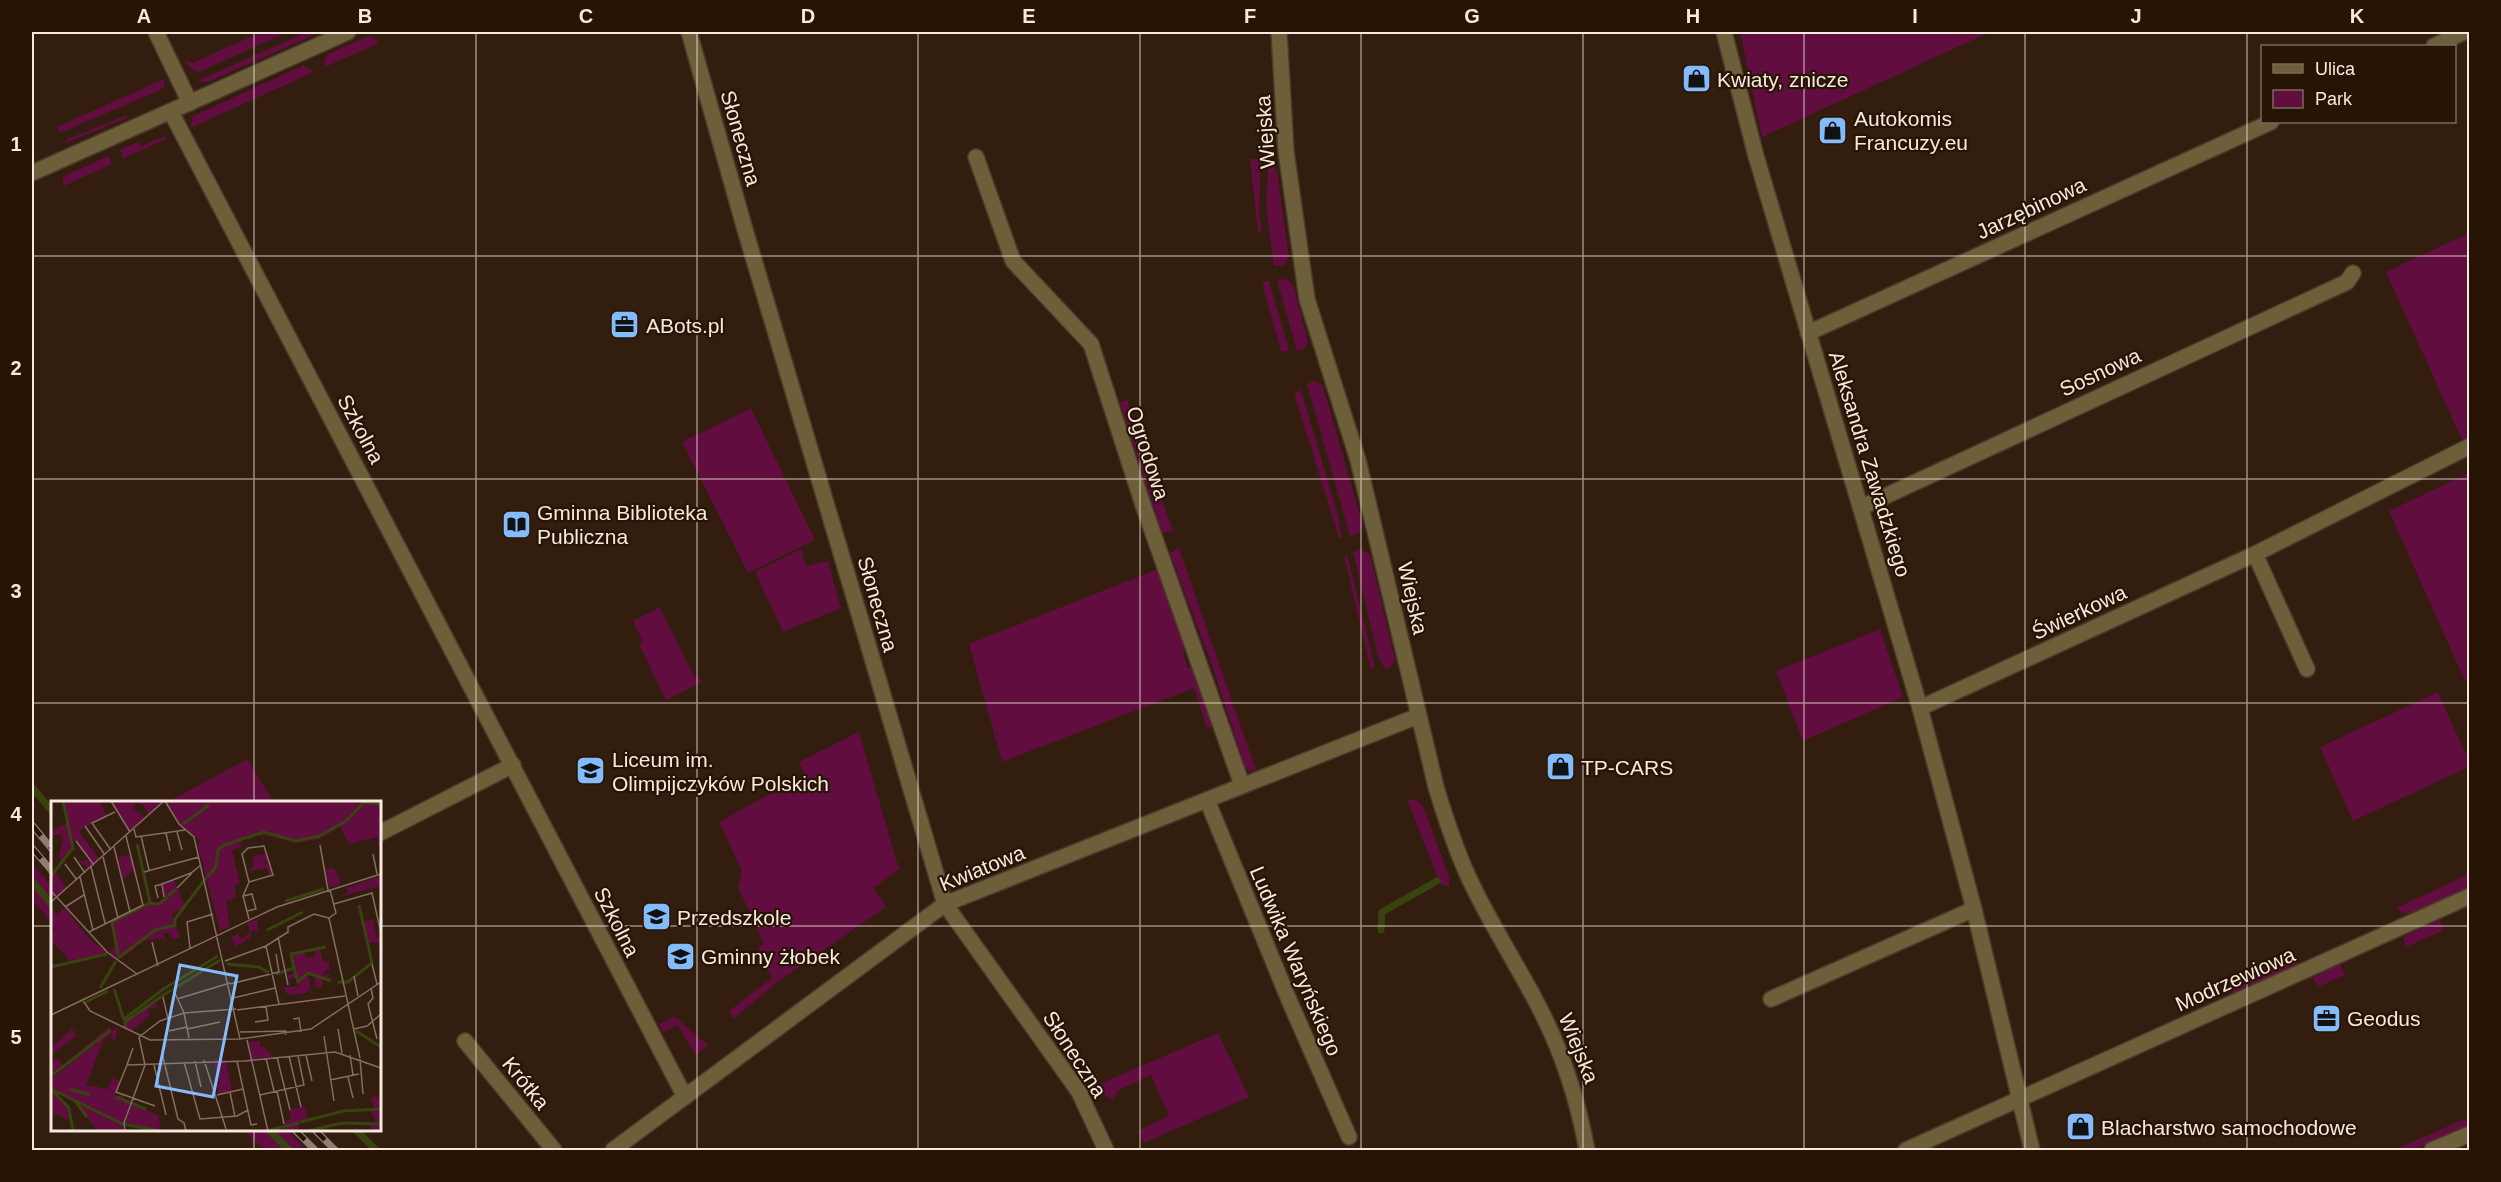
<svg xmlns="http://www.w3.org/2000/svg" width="2501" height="1182" viewBox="0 0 2501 1182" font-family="Helvetica,sans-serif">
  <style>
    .green { fill: #610d3f }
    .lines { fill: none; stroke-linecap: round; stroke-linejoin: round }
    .stream { stroke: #38430f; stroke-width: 7 }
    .minor-casing { stroke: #4e3a2b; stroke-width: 18 }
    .minor { stroke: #6d5f3a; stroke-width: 15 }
    .rail-casing { stroke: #8f7e71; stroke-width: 7 }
    .rail { stroke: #271405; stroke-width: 4.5; stroke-dasharray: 14; stroke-linecap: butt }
    .grid { fill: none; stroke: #f7e9df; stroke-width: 1.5; stroke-opacity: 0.55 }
    .labels { text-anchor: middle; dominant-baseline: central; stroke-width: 4.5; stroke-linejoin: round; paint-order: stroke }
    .poi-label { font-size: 21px; fill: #f7e9df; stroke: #271405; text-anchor: start }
    .street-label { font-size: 21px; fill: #f7e9df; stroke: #271405 }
    .inset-river { fill: none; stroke: #38430f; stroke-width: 3 }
    .inset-road { fill: none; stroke: #816f62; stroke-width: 1.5 }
    .view { fill: #84bcfb; fill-opacity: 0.15; stroke: #84bcfb; stroke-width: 3 }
    .inset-edge { fill: none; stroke: #f7e9df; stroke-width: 3 }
    .neatline { fill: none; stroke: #f7e9df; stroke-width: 2 }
    .grid-label { font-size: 20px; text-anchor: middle; font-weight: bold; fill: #f7e9df }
  </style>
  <rect width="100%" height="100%" fill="#321d0e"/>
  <g class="green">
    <polygon points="261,32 288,32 199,72 190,68 184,60 192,63"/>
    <polygon points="307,32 321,32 208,82 200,82 199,80"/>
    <polygon points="1740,32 1990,32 1762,137"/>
    <polygon points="370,35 379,43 325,67 324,61 328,54"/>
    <polygon points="304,65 314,72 190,128 193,116"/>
    <polygon points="164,79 164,86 158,91 60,133 57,127"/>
    <polygon points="127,115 127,118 66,143 65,140"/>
    <polygon points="165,136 168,138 123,159 120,150 138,142 141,146"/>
    <polygon points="108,156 112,164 64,186 62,177"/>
    <polygon points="1250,159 1261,159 1259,210 1262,232 1258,232"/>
    <polygon points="1268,162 1277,171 1289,257 1284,265 1274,266 1266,208"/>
    <polygon points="2469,233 2470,435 2462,440 2386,272"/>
    <polygon points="1286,279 1293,284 1308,341 1304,349 1297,351 1277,280"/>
    <polygon points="1269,281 1289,350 1281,352 1264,291 1263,282"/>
    <polygon points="1314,381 1323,386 1363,526 1358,534 1350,536 1307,384"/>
    <polygon points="1301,390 1338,516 1342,538 1339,538 1294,393"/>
    <polygon points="1127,400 1173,531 1162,533 1120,402"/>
    <polygon points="751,408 815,540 748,573 682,442"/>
    <polygon points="2469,473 2470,679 2465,681 2389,511"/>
    <polygon points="1179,548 1184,563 1256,770 1249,771 1245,767 1214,671 1170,553"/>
    <polygon points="801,549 806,566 828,561 841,608 783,632 755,572"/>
    <polygon points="1361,550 1370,554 1395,660 1390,668 1385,669 1378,657 1353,552"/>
    <polygon points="1347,555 1375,666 1371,670 1344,556"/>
    <polygon points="1158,569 1187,648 1183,654 1188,668 1194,667 1213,722 1211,727 1207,729 1194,688 1002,762 969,644"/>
    <polygon points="660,607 694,677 698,676 702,682 666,700 639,644 643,642 633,621"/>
    <polygon points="1880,629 1903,697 1803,741 1776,671"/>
    <polygon points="2438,692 2469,761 2469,767 2353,821 2320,747"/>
    <polygon points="859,732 899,869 874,888 886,907 779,981 733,1019 729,1011 772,978 758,948 764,944 738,887 742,871 719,822 762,798 807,779 799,762"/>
    <polygon points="247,759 274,802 168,802"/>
    <polygon points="1407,799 1417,800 1424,808 1449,877 1449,887 1440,884"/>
    <polygon points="32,863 52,887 52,923 32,899"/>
    <polygon points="2469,874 2469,887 2410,914 2401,912 2396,908"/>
    <polygon points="2439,920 2444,930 2406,947 2403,937"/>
    <polygon points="2294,954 2298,964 2253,985 2247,984 2245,988 2233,993 2221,987"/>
    <polygon points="2340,964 2345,975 2318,987 2313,977"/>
    <polygon points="674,1016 708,1045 695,1055 678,1025 663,1033 659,1024"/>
    <polygon points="1218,1033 1249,1097 1144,1143 1138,1131 1169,1116 1151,1075 1117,1091 1114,1100 1090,1088"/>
    <polygon points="2467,1118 2468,1126 2413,1150 2394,1150"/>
    <polygon points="244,1130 287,1130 307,1150 264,1150"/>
  </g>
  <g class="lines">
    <g class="stream">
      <polyline points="32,787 52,811"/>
      <polyline points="32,881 52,905"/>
      <polyline points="1381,930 1382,912 1437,881"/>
      <polyline points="269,1130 289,1150"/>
      <polyline points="356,1130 376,1150"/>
    </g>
    <defs>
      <g id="minor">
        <polyline points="156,32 190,103"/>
        <polyline points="689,32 746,233 945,904 1079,1092 1106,1150"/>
        <path d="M1279,32L1286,151L1307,299L1358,460L1436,787C1445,817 1455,847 1468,876C1489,922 1517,964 1540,1009C1563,1054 1578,1101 1587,1150"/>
        <polyline points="1724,32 1756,156 1920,708 1974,909 2032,1150"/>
        <polyline points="2434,46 2464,32"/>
        <polyline points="171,112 685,1097"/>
        <polyline points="976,157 1013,261 1091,344 1143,505 1242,785"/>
        <polyline points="32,173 348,32"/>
        <polyline points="1808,333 2271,122"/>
        <polyline points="1862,507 2347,282 2353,273"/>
        <polyline points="2255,554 2307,669"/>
        <polyline points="1920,708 2255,554 2470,446"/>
        <polyline points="1207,800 1289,1000 1349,1137"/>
        <polyline points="380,833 513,765"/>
        <polyline points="1771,999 1974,909"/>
        <polyline points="465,1041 554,1150"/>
        <polyline points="613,1150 945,904 1418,716"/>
        <polyline points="1906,1150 2470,896"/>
        <polyline points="2432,1150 2470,1134"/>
      </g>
    </defs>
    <use href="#minor" class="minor-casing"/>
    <use href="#minor" class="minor"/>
    <defs>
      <g id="rail">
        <polyline points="32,825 52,849"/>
        <polyline points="32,848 52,871"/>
        <polyline points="295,1130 315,1150"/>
        <polyline points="315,1130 335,1150"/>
      </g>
    </defs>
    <use href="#rail" class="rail-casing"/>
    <use href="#rail" class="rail"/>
  </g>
  <path class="grid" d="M254,32V802M476,32V1150M697,32V1150M918,32V1150M1140,32V1150M1361,32V1150M1583,32V1150M1804,32V1150M2025,32V1150M2247,32V1150M32,256H2470M32,479H2470M32,703H2470M32,926H52M380,926H2470M254,1130V1150"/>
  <defs>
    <symbol id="shop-square" viewBox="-11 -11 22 22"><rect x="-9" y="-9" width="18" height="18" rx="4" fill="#84bcfb" stroke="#271405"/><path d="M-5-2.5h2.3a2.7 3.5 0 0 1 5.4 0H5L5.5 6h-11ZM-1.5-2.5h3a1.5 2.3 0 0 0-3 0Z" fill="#111"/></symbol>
    <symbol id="office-square" viewBox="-11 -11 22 22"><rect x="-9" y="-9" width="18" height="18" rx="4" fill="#84bcfb" stroke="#271405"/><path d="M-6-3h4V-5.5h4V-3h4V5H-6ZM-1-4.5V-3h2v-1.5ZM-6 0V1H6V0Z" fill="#111"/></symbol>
    <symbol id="library-square" viewBox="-11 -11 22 22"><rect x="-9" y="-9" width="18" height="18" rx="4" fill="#84bcfb" stroke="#271405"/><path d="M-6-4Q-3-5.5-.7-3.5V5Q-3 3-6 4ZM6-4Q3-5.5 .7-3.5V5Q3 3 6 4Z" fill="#111"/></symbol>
    <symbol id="school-square" viewBox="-11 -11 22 22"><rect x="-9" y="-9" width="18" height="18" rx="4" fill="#84bcfb" stroke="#271405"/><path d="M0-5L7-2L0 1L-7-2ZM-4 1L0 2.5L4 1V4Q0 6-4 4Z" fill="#111"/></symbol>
  </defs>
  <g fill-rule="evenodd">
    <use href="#shop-square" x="1680" y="62" width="33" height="33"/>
    <use href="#shop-square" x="1816" y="114" width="33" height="33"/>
    <use href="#office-square" x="608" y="308" width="33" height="33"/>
    <use href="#library-square" x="500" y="508" width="33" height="33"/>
    <use href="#shop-square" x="1544" y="750" width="33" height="33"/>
    <use href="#school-square" x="574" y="754" width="33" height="33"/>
    <use href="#school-square" x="640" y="900" width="33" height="33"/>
    <use href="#school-square" x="664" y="940" width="33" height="33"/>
    <use href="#office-square" x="2310" y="1002" width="33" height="33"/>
    <use href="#shop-square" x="2064" y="1110" width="33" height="33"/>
  </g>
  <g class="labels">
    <g class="poi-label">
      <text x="1717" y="79">Kwiaty, znicze</text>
      <text x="1854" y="118">Autokomis<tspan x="1854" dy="24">Francuzy.eu</tspan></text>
      <text x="646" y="325">ABots.pl</text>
      <text x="537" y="512">Gminna Biblioteka<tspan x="537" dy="24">Publiczna</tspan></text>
      <text x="612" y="759">Liceum im.<tspan x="612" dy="24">Olimpijczyków Polskich</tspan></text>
      <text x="1581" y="767">TP-CARS</text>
      <text x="677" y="917">Przedszkole</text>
      <text x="701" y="956">Gminny żłobek</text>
      <text x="2347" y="1018">Geodus</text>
      <text x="2101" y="1127">Blacharstwo samochodowe</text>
    </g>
    <g class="street-label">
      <text transform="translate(1265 132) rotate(-94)">Wiejska</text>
      <text transform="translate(741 138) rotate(74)">Słoneczna</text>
      <text transform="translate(2031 208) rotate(-25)">Jarzębinowa</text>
      <text transform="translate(2100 372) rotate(-25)">Sosnowa</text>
      <text transform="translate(361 429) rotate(62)">Szkolna</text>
      <text transform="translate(1148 453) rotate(72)">Ogrodowa</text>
      <text transform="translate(1870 464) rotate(73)">Aleksandra Zawadzkiego</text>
      <text transform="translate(1413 598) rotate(77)">Wiejska</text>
      <text transform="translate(878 604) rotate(74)">Słoneczna</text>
      <text transform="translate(2079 612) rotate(-25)">Świerkowa</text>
      <text transform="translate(982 868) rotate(-22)">Kwiatowa</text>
      <text transform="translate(617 922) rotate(63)">Szkolna</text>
      <text transform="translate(1296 961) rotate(67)">Ludwika Waryńskiego</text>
      <text transform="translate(2235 979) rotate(-24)">Modrzewiowa</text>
      <text transform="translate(1579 1048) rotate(68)">Wiejska</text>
      <text transform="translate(1075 1054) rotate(57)">Słoneczna</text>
      <text transform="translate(526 1083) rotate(51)">Krótka</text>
    </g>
  </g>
  <g transform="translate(51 801)">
    <rect width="330" height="330" fill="#321d0e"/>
    <path d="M13,0L53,1L50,3L55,15L28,30L48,58L38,67L27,60L39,59L23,39L12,63L8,54L12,38L9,33L0,35V30L15,23ZM71,0H112L97,14L92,4L84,2L82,7L94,16L79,30L62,3ZM115,0H330L327,9L330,14V58L326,36L298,43L289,26L269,38L245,42L214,34L221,32L216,30L211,32L214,44L209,33L190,39L191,46L181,49L189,82L184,84L185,97L175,100L179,125L169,130L147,45L149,40L130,24ZM217,53L218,59L210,63L220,62L221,73L218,75L216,67L196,70L203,65L201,55ZM80,54L83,69L72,78L67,56ZM283,67L290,83L278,87L275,68ZM5,71L16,87L6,96L0,90V74ZM330,75V85L288,96L297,91L296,87L281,92ZM123,79L134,106L129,112L127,109L121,113L129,136L122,138L116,131L112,133L115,140L109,137L84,143L85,147L68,159L58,151L65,144L60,122L100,101L106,104L114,98L112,87L104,85ZM14,107L37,137L57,152L19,160L0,139V131L5,128L0,125V108L5,113ZM206,118L207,130L201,129L199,137L176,151L184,145L180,136L187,133L191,138L199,131L196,122ZM322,118L326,137L330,136V153L327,141L316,143L312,121ZM276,145L269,148L272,161L278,160L279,168L274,169L272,175L281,172L277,177L287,178H271V186L265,187L262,173L257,172L262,198L259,188L256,192L237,194L232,186L248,185L246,177L237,178L236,174L244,172L240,153L254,151L255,157L265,155L262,149L256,148ZM105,199L106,207H97L98,215L79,231L69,226ZM58,226L60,229L0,275V262L6,257L12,264ZM66,226L65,239L60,238L61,233L52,240L35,284L57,288L61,277L69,280L64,295L74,294L72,299L80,302L72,322L26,301L71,324L73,330H47L23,299L0,287V278ZM21,228L26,234L0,254V246ZM204,239L209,240V246L213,245L222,256L201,258L197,241L203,240L204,247ZM163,259H175L181,290L168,293L165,284H162L168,282ZM0,289L18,307L19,320L0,311ZM320,296H330V328L322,329L316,323L325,322L319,309L323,308ZM81,303L107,314L110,329L74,323ZM254,305L257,319L246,322L250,330H227L234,327L233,320L240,318L238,309Z" fill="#610d3f"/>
    <path class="inset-river" d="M132,23L158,4M86,43L99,101M0,75L22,47L12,0M156,76L165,66L167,49L173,44L213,31L245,40L268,35L295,20L313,1L330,3M234,100L273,88M216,129L252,111M67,154L61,121L99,102L108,103L125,88M67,157L104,129L124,124V118L155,77M176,163L208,166L218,172M0,166L56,153M243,167L240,153L275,146M225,173L243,167L247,181L257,172L280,180M287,181H297L321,162L308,104M49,187L65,160M114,187L167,155M63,188L73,219M121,189L169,159M35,201L57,190M73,218L114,187M75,226L74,221L120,189M305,230L330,246M0,275L60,229M0,288L72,323L109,330M19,288L39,294M2,290L18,307L22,330M65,296L95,308M24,300L36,316M249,321L292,310L330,308M219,329L248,322M256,330L291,322L330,323"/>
    <path class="inset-road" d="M60,0L79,31M114,0L128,23L143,36L189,238L260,228L330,181M34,25L54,54M83,28L85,36L134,29M126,31L131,49M115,32L119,50M90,35L98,69M25,40L43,64M269,44L277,89M63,46L79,111M60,49L41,22L64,11M322,53L326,73M23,56L34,72M52,56L67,117M14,63L26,79M40,66L54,122M93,71L148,56M29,76L42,129M126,87L141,72M0,90L56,151L86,173M192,95L201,93L205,108L196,110M113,96L111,83L140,72L150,64M107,97L104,85L111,83M0,101L113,0M283,103L321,92L330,132M14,106L33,94M278,117L309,257M278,117L285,112L279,89M198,118L192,95L198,81L191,53L197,47L213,45L222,74L198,81M38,131L92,104L75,35M227,136L237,184M101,141L107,165M215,145L228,203M139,147L136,121L162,113M174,160L215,145L237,131V126L263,113L278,117M321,163L326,183M303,175L307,195M179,183L228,171L225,153M320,187L322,197L317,203L326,238M123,190L133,212L138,237M112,196L117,218M182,197L224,187M31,198L39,210L99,239L189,238M126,198L179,182M186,209L294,195M0,214L226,106L330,73M242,218L248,217L250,231M204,221L217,219L215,205M136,228L169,221M287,228L291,252M303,228L316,225L330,213M118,230L136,226M189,231L235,230V234M273,235L283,300M88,236L109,220L133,212L185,208M196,239L217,330M111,252L127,318L133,322L135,330M255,254L261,280M299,254L302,274M238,255L250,306M226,256L239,309M215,257L223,290M309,258L312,293M153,259L175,328M144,260L150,286M186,260L200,324L206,323M133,261L149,318L186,315L197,309M76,264L193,260L284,251L330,267M76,264L65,291L104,305M76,264L82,247M103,264L115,314M297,276L302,297M279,279L308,273M226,290L233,323M179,291L184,316M166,294L192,288M209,294L253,284L247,255M74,330L73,322L94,264L88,236"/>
    <path class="view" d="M129,164L186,175L162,296L105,285Z"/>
    <rect width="330" height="330" class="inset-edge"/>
  </g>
  <rect width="2501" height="1182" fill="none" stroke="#271405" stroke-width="66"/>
  <rect x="2261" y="45" width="195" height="78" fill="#271405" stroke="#7a695c" stroke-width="1.5"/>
  <rect x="2273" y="64" width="30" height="9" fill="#6d5f3a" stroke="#7a695c" stroke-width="1.5"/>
  <text x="2315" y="75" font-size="18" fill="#f7e9df">Ulica</text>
  <rect x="2273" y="90" width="30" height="18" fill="#610d3f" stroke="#7a695c" stroke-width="1.5"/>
  <text x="2315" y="105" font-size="18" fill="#f7e9df">Park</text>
  <rect x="33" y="33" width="2435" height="1116" class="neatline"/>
  <g class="grid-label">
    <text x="144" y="23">A</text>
    <text x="365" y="23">B</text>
    <text x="586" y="23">C</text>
    <text x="808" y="23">D</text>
    <text x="1029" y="23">E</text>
    <text x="1250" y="23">F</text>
    <text x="1472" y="23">G</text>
    <text x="1693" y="23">H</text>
    <text x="1915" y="23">I</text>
    <text x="2136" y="23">J</text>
    <text x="2357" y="23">K</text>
    <text x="16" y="151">1</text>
    <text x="16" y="375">2</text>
    <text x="16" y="598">3</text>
    <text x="16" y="821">4</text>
    <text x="16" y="1044">5</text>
  </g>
</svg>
